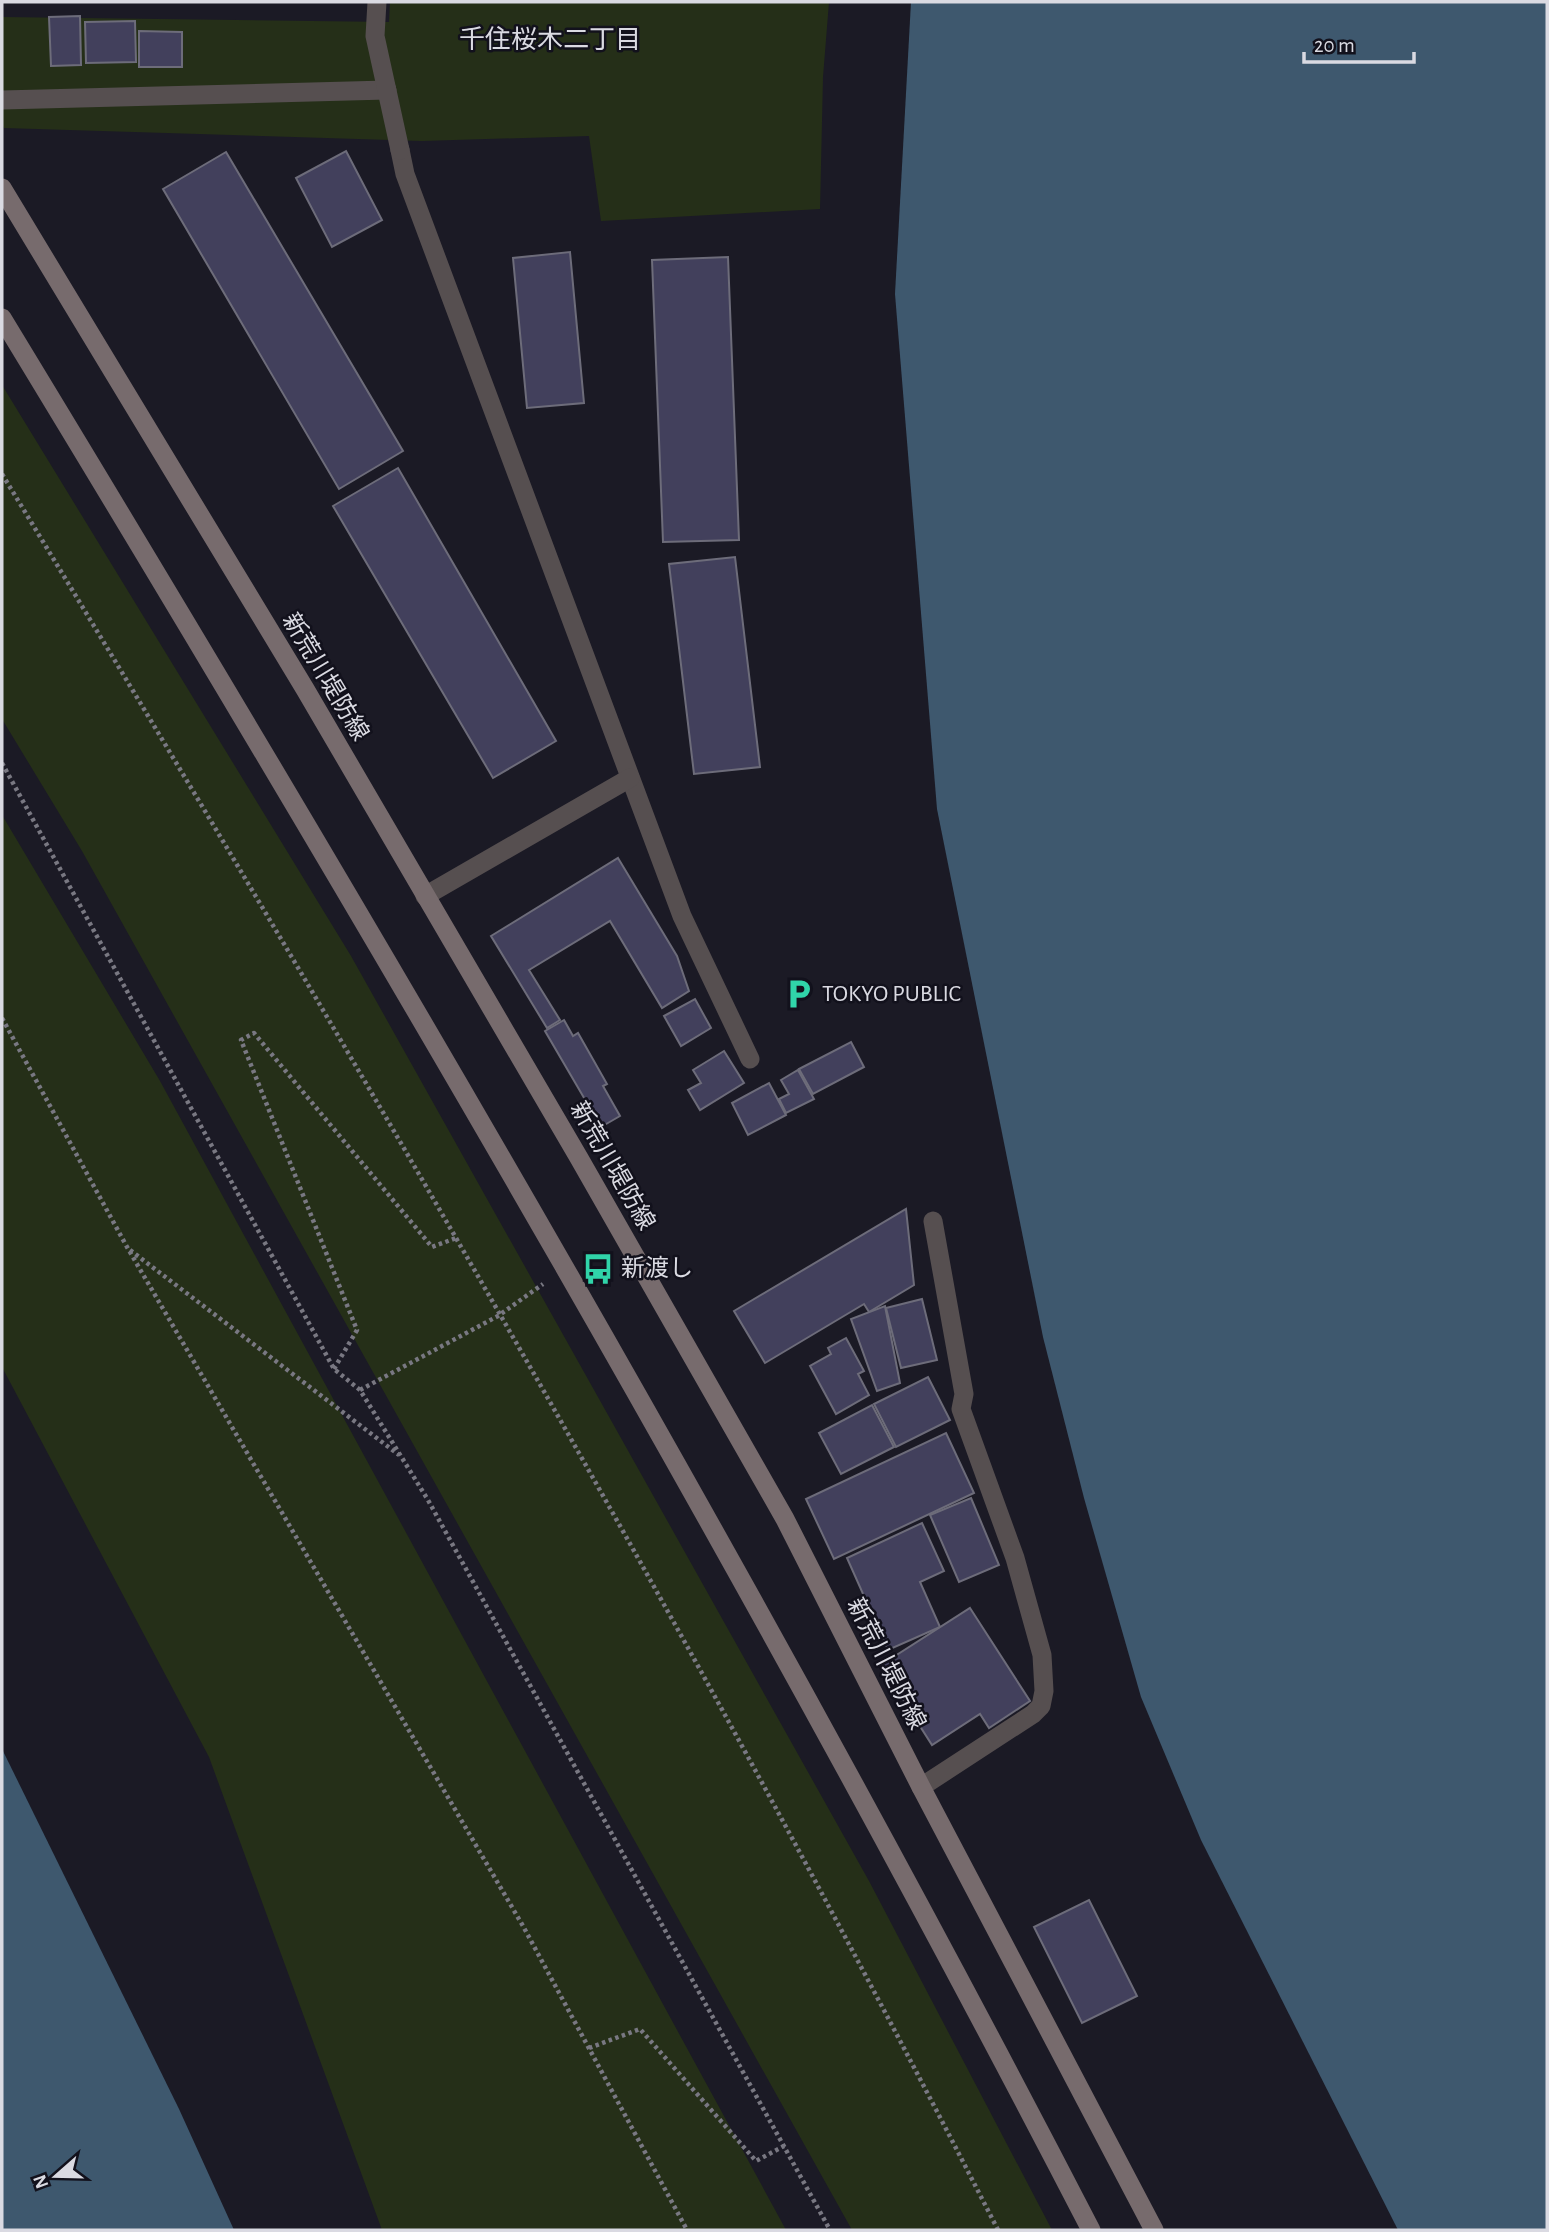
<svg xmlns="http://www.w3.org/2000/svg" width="1549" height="2232" viewBox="0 0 1549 2232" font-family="'Alegreya Sans','Noto Sans JP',sans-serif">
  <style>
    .green { fill: #252f18 }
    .water { fill: #3e586e }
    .building { fill: #42405c; stroke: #6d6c7a; stroke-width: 2 }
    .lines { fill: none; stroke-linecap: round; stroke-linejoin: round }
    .path { stroke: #797882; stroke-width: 4.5; stroke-dasharray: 3.5 3.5; stroke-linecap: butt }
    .service { stroke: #564f50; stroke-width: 19 }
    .minor { stroke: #564f50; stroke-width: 19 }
    .secondary { stroke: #776b6d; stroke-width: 19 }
    .labels { text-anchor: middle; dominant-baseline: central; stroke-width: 5; stroke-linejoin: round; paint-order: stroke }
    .street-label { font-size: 24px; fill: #dadae2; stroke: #12111c }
    .poi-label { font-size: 24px; fill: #dadae2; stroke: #12111c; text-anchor: start }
    .neighbourhood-label { font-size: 26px; fill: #dadae2; stroke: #12111c }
  </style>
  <rect width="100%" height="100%" fill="#1b1a25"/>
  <g class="green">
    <polygon points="390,2 829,2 823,77 820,209 601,221 589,136 422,141 4,128 2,124 2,17 389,22"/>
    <polygon points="2,385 351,956 869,1881 1052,2230 852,2230 82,851 2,719"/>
    <polygon points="2,815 160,1081 786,2230 382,2230 209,1757 2,1367"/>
  </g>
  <g class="water">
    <polygon points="911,2 1547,2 1547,2230 1398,2230 1201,1840 1141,1697 1084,1498 1043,1337 937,809 895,294"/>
    <polygon points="2,1749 179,2109 234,2230 2,2230"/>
  </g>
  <g class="building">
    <polygon points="80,16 81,65 51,66 49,17"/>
    <polygon points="135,21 136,62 86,63 85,22"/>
    <polygon points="139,31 182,32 182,67 139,67"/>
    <polygon points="346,151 382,220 332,247 296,178"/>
    <polygon points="226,152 403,451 339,489 163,189"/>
    <polygon points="570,252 584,403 527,408 513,258"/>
    <polygon points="728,257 739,540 663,542 652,260"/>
    <polygon points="398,468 556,741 493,778 333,506"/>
    <polygon points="735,557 760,767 694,774 669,564"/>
    <polygon points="618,858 677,956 689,991 662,1008 610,921 529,970 560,1020 547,1028 491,936"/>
    <polygon points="695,999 711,1028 681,1046 664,1016"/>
    <polygon points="564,1020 573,1036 578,1033 607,1084 603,1086 620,1116 601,1127 545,1031"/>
    <polygon points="851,1042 864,1067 813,1094 799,1069"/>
    <polygon points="724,1051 744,1083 700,1110 688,1090 701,1083 693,1070"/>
    <polygon points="798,1070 814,1099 786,1113 779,1099 789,1094 781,1080"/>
    <polygon points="769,1083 786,1115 748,1135 732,1103"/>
    <polygon points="906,1209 914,1285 869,1312 864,1304 765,1363 734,1311"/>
    <polygon points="922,1299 937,1360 901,1368 886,1308"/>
    <polygon points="885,1306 900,1383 877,1391 851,1319"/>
    <polygon points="846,1338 864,1371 858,1374 869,1395 836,1414 810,1366 831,1354 828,1348"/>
    <polygon points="928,1377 950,1420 896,1447 874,1404"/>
    <polygon points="872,1405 894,1447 841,1474 819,1433"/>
    <polygon points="946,1433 974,1493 834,1559 806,1499"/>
    <polygon points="971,1498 999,1565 959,1582 930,1515"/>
    <polygon points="922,1523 944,1571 920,1582 940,1627 888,1650 847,1558"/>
    <polygon points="970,1608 1030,1701 989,1728 980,1714 932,1745 881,1665"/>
    <polygon points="1089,1900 1137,1996 1082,2023 1034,1927"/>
  </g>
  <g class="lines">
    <g class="path">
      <path d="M2,474C351,1049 692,1630 998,2230"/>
      <polyline points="2,763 334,1369 360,1390 428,1500 830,2230"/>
      <polyline points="2,1018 127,1247 523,1926 687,2230"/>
      <polyline points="130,1250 399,1455"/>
      <polyline points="334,1369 357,1330 241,1040 254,1033 432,1247 456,1238"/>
      <polyline points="360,1390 498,1316 543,1284"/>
      <polyline points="589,2048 640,2029 756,2161 784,2146"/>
    </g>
    <g class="service">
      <polyline points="2,100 387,90"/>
      <polyline points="400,150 405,174 682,916 750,1059"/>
      <polyline points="425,896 630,778"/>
      <polyline points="921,1787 1033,1714 1041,1706 1044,1691 1042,1655 1015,1558 961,1409 964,1394 933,1221"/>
    </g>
    <polyline class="minor" points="377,2 375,36 400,150"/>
    <g class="secondary">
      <polyline points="2,188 305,689 579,1158 785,1519 921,1787 1154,2230"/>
      <path d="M2,318C383,945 754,1578 1091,2230"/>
    </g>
  </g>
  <defs>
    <symbol id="parking-bare" viewBox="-9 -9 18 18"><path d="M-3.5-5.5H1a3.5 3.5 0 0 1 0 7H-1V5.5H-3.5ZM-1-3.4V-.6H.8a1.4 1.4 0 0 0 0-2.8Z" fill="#30d4a9" stroke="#12111c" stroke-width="2.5" paint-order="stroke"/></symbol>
    <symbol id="bus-bare" viewBox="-9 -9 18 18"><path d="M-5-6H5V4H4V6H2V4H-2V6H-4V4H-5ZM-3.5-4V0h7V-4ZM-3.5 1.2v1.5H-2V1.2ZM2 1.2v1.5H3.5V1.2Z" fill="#30d4a9" stroke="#12111c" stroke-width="2.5" paint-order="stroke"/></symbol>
  </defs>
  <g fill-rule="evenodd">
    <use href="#parking-bare" x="777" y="972" width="44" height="44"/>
    <use href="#bus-bare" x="576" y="1247" width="44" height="44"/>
  </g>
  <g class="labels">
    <g class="street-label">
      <text transform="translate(325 677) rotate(59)">新荒川堤防線</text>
      <text transform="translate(612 1166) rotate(60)">新荒川堤防線</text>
      <text transform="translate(886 1664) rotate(63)">新荒川堤防線</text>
    </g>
    <g class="poi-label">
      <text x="822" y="994">TOKYO PUBLIC</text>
      <text x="621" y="1269">新渡し</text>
    </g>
    <g class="neighbourhood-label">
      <text x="550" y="40">千住桜木二丁目</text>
    </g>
  </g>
  <rect width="1549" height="2232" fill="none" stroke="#dadae2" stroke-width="7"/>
  <g transform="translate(56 2176) rotate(250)" stroke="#12111c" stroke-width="5" paint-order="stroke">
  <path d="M0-5L12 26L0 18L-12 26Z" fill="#dadae2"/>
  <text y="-10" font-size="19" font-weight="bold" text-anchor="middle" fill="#dadae2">N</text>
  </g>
  <path d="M1304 52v10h110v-10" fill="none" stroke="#dadae2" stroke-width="3.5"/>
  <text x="1314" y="52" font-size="21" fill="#dadae2" stroke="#12111c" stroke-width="5" paint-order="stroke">20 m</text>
</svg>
